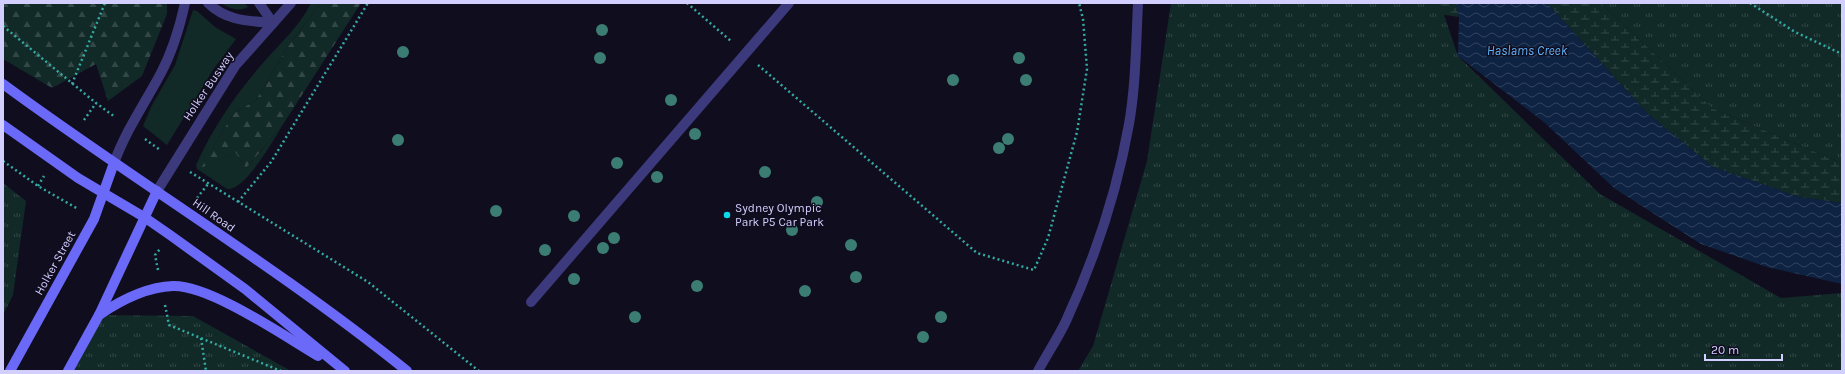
<svg xmlns="http://www.w3.org/2000/svg" width="1845" height="374" viewBox="0 0 1845 374" font-family="Karla,sans-serif">
  <style>
    .grass { fill: #112927 }
    .forest { fill: url(#forest-firs) }
    .wetland { fill: url(#wetland-marsh) }
    .park { fill: url(#park-tufts) }
    .water { fill: url(#water-waves) }
    .lines { fill: none; stroke-linecap: round; stroke-linejoin: round }
    .path { stroke: #33aba2; stroke-width: 2.5; stroke-dasharray: 2 3; stroke-linecap: butt }
    .lane { stroke: #3c3a7c; stroke-width: 10 }
    .street { stroke: #3c3a7c; stroke-width: 10 }
    .secondary { stroke: #6a69f8; stroke-width: 10 }
    .tree { fill: #3b7d73 }
    .poi-dot { fill: #0bd9ec; stroke: #100d1f; stroke-width: 1.5 }
    .labels { text-anchor: middle; dominant-baseline: central; stroke-width: 3; stroke-linejoin: round; paint-order: stroke }
    .street-label { font-size: 12px; fill: #d2cefd; stroke: #100d1f }
    .poi-label { font-size: 12px; fill: #d2cefd; stroke: #100d1f; text-anchor: start }
    .water-label { font-size: 13px; font-style: italic; fill: #61b4f8; stroke: #100d1f }
  </style>
  <defs>
    <pattern id="forest-firs" width="22" height="20" patternUnits="userSpaceOnUse"><rect width="22" height="20" fill="#112927"/><path d="M5 1l3.5 6h-7zM16 11l3.5 6h-7z" fill="#334747"/></pattern>
    <pattern id="wetland-marsh" width="20" height="14" patternUnits="userSpaceOnUse"><rect width="20" height="14" fill="#112927"/><path d="M1 5h8M5 5V1M11 12h8M15 12V8" fill="none" stroke="#334747"/></pattern>
    <pattern id="park-tufts" width="24" height="20" patternUnits="userSpaceOnUse"><rect width="24" height="20" fill="#112927"/><path d="M3 7l-1-3M5 7V3M7 7l1-3M15 17l-1-3M17 17v-4M19 17l1-3" fill="none" stroke="#334747"/></pattern>
    <pattern id="water-waves" width="16" height="10" patternUnits="userSpaceOnUse"><rect width="16" height="10" fill="#0e2342"/><path d="M0 5q4-4 8 0t8 0" fill="none" stroke="#30425e"/></pattern>
  </defs>
  <rect width="100%" height="100%" fill="#100d1f"/>
  <g class="grass">
    <path d="M221,3H245L248,7C238,12 230,9 221,3Z"/>
    <path d="M311,3H321L287,48L256,100L233,114L202,167L235,152L246,168L282,126C273,141 245,191 227,189L197,169L196,165C213,127 236,94 263,63C280,43 300,26 311,3Z"/>
    <polygon points="193,10 197,11 215,27 236,39 213,70 167,145 143,126 151,107 175,65"/>
  </g>
  <g class="forest">
    <polygon points="3,3 167,3 167,14 142,76 108,101 96,64 52,88 3,59"/>
    <polygon points="321,3 361,3 282,126 246,168 235,152 201,168 233,114 256,100 287,48"/>
  </g>
  <g class="wetland">
    <polygon points="1405,3 1456,3 1459,17 1418,11"/>
    <polygon points="1547,3 1601,3 1712,108 1842,163 1842,203 1799,197 1713,167 1647,113"/>
  </g>
  <g class="park">
    <polygon points="1171,3 1440,3 1458,56 1600,194 1781,298 1842,293 1842,371 1078,371 1093,346 1147,161"/>
    <polygon points="1601,3 1842,3 1842,163 1712,108"/>
    <polygon points="3,183 26,201 13,295 3,315"/>
    <polygon points="99,315 193,316 291,371 72,371"/>
  </g>
  <polygon class="water" points="1456,3 1547,3 1647,113 1713,167 1799,197 1842,203 1842,284 1767,267 1701,244 1614,188 1545,123 1458,56 1459,17"/>
  <g class="lines">
    <g class="path">
      <polyline points="687,3 732,42"/>
      <polyline points="1750,3 1795,32 1842,54"/>
      <polyline points="3,26 96,103 115,117"/>
      <polyline points="758,65 977,253 1034,270 1048,238 1077,132 1087,69 1083,19 1079,3"/>
      <polyline points="72,84 105,3"/>
      <polyline points="84,120 96,103"/>
      <polyline points="145,139 160,150"/>
      <polyline points="3,161 38,186 78,209"/>
      <polyline points="190,172 368,282 479,371"/>
      <polyline points="38,186 44,176"/>
      <polyline points="197,198 208,184"/>
      <polyline points="238,202 271,162 368,3"/>
      <polyline points="158,270 155,255 160,249"/>
      <polyline points="165,305 169,325 281,371"/>
      <polyline points="201,338 206,371"/>
    </g>
    <g class="lane">
      <path d="M208,3C226,21 249,21 273,23"/>
      <polyline points="259,3 273,23"/>
      <path d="M114,163C126,130 145,103 161,73C172,52 180,26 185,3"/>
      <polyline points="157,191 235,66 291,3"/>
      <polyline points="531,302 789,3"/>
    </g>
    <path class="street" d="M1038,371C1047,354 1058,338 1066,321C1095,258 1117,192 1129,124C1136,84 1136,43 1138,3"/>
    <g class="secondary">
      <path d="M3,84C136,182 278,267 407,371"/>
      <polyline points="3,125 78,178 144,217 170,235 245,289 345,371"/>
      <path d="M99,315C121,300 146,287 173,286C210,285 284,336 318,356"/>
      <polyline points="10,371 94,219 114,163"/>
      <polyline points="68,371 99,315 157,191"/>
    </g>
  </g>
  <g class="tree">
    <circle cx="602" cy="30" r="6"/>
    <circle cx="403" cy="52" r="6"/>
    <circle cx="600" cy="58" r="6"/>
    <circle cx="1019" cy="58" r="6"/>
    <circle cx="953" cy="80" r="6"/>
    <circle cx="1026" cy="80" r="6"/>
    <circle cx="671" cy="100" r="6"/>
    <circle cx="695" cy="134" r="6"/>
    <circle cx="1008" cy="139" r="6"/>
    <circle cx="398" cy="140" r="6"/>
    <circle cx="999" cy="148" r="6"/>
    <circle cx="617" cy="163" r="6"/>
    <circle cx="765" cy="172" r="6"/>
    <circle cx="657" cy="177" r="6"/>
    <circle cx="817" cy="202" r="6"/>
    <circle cx="496" cy="211" r="6"/>
    <circle cx="574" cy="216" r="6"/>
    <circle cx="792" cy="230" r="6"/>
    <circle cx="614" cy="238" r="6"/>
    <circle cx="851" cy="245" r="6"/>
    <circle cx="603" cy="248" r="6"/>
    <circle cx="545" cy="250" r="6"/>
    <circle cx="856" cy="277" r="6"/>
    <circle cx="574" cy="279" r="6"/>
    <circle cx="697" cy="286" r="6"/>
    <circle cx="805" cy="291" r="6"/>
    <circle cx="635" cy="317" r="6"/>
    <circle cx="941" cy="317" r="6"/>
    <circle cx="923" cy="337" r="6"/>
  </g>
  <circle class="poi-dot" cx="727" cy="215" r="4"/>
  <g class="labels">
    <g class="street-label">
      <text transform="translate(208 86) rotate(-56)">Holker Busway</text>
      <text transform="translate(214 215) rotate(35)">Hill Road</text>
      <text transform="translate(55 263) rotate(-61)">Holker Street</text>
    </g>
    <g class="poi-label">
      <text x="735" y="208">Sydney Olympic<tspan x="735" dy="14">Park P5 Car Park</tspan></text>
    </g>
    <g class="water-label">
      <text x="1527" y="50">Haslams Creek</text>
    </g>
  </g>
  <rect width="1845" height="374" fill="none" stroke="#d2cefd" stroke-width="8"/>
  <path d="M1705 354v6h77v-6" fill="none" stroke="#d2cefd" stroke-width="2"/>
  <text x="1711" y="354" font-size="12" fill="#d2cefd" stroke="#100d1f" stroke-width="3" paint-order="stroke">20 m</text>
</svg>
